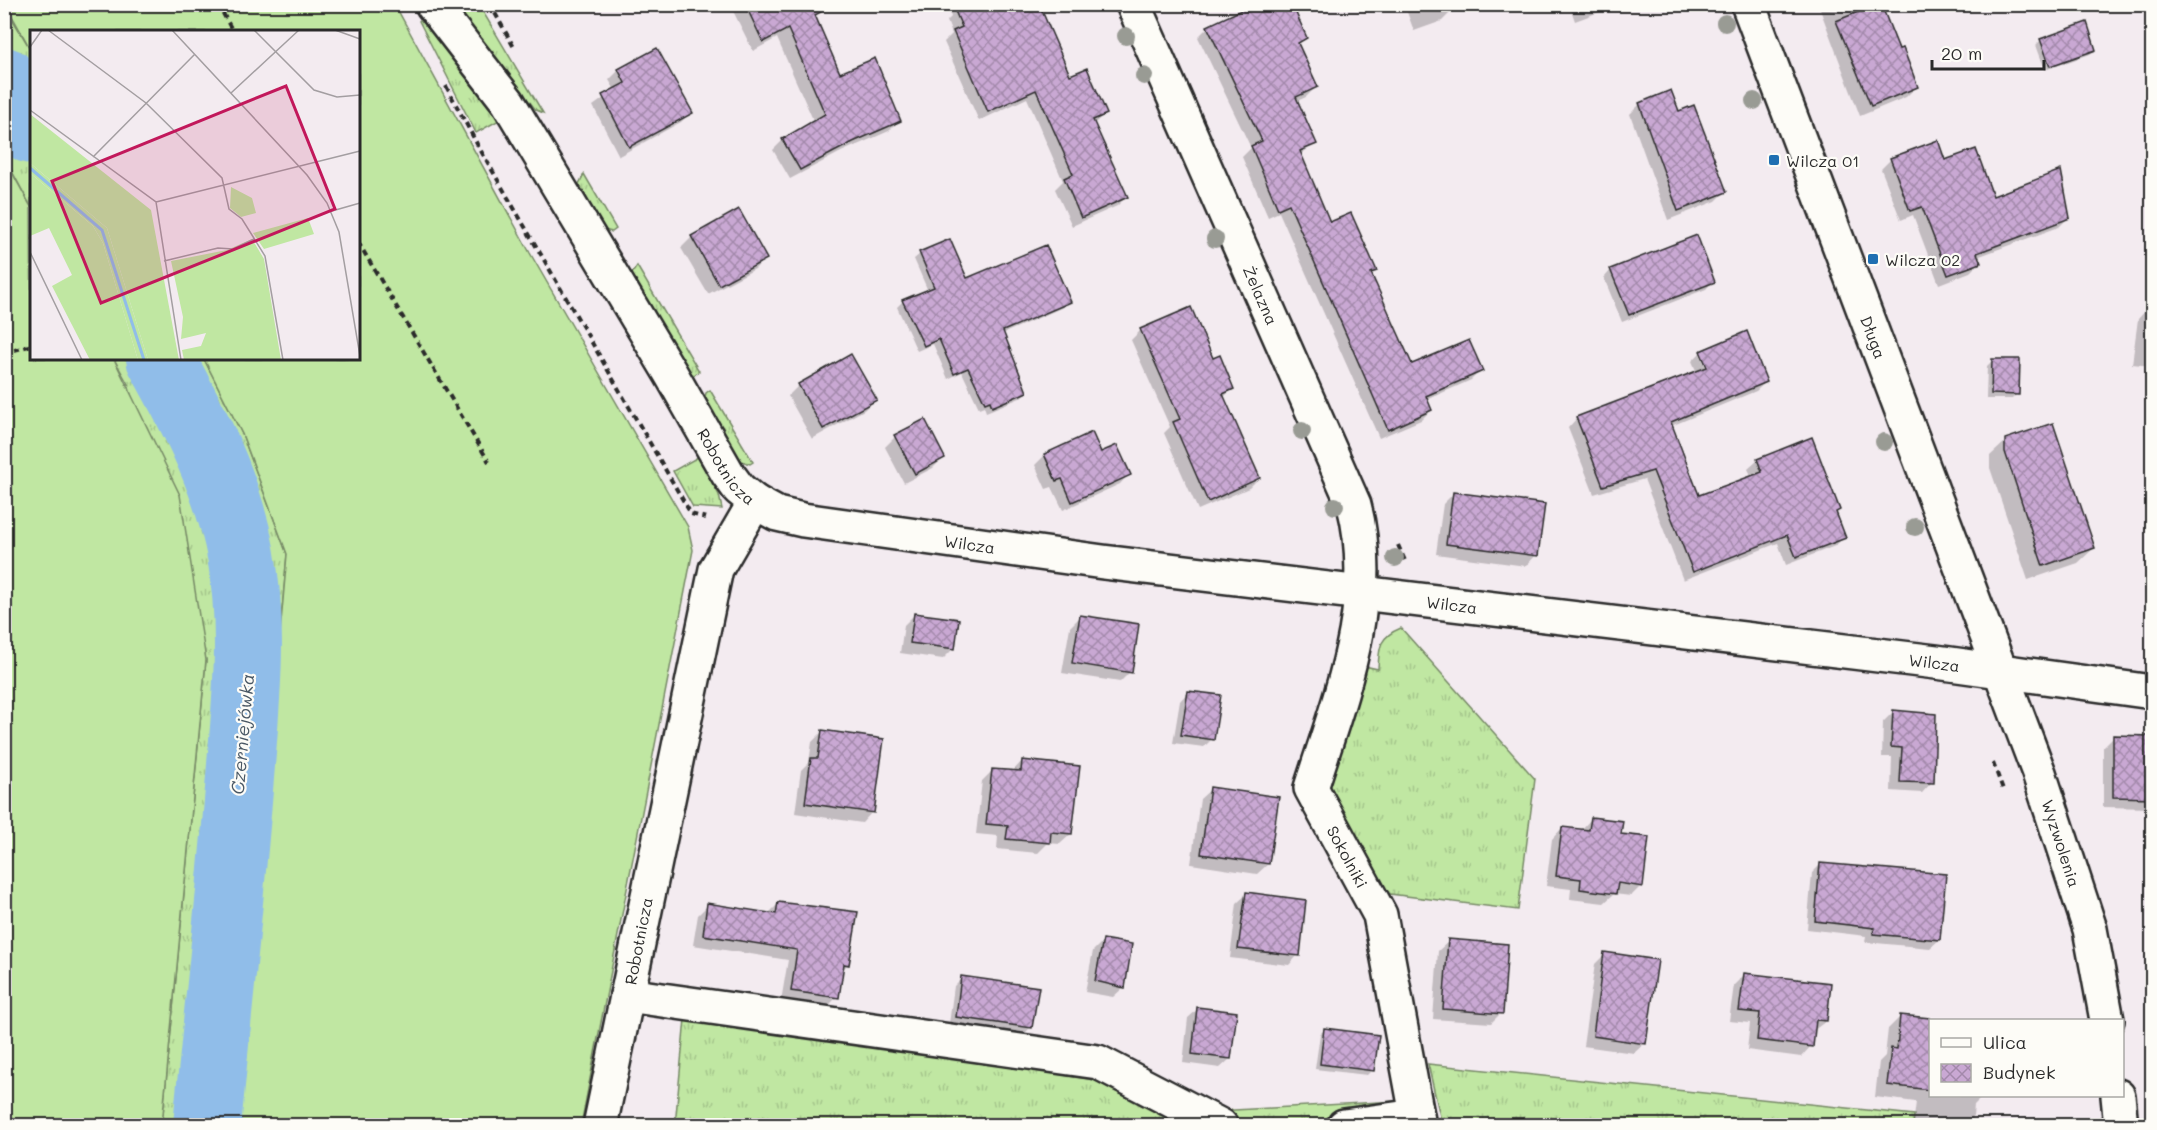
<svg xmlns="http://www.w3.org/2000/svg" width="2157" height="1130" viewBox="0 0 2157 1130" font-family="Mali,sans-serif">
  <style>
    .grass { fill: url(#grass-tufts); stroke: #768966; stroke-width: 1.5 }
    .garden { fill: #c0e7a2; stroke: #768966; stroke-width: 1.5 }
    .shadow { fill: #0003; fill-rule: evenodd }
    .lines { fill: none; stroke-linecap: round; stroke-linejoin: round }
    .river { stroke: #90bde9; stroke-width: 68 }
    .building { fill: url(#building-cross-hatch); stroke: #2b2b2b; stroke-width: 1.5 }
    .minor-casing { stroke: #2b2b2b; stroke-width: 38 }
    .path { stroke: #2b2b2b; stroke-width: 4; stroke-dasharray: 6 4.5; stroke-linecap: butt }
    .minor { stroke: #fdfcf7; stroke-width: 33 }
    .tree { fill: #999b94 }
    .poi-dot { fill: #1f6fb2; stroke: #fdfcf7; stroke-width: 2 }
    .labels { text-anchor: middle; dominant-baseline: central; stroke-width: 4.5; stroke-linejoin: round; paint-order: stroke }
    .poi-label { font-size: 16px; fill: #2b2b2b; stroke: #fdfcf7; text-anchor: start }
    .street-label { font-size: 16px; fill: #2b2b2b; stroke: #fdfcf7 }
    .water-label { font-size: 18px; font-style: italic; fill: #495764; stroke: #fdfcf7 }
    .inset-river { fill: none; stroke: #90bde9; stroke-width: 3 }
    .inset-road { fill: none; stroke: #a39ea1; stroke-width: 1.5 }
    .view { fill: #c2185b; fill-opacity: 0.15; stroke: #c2185b; stroke-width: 3 }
    .inset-edge { fill: none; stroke: #2b2b2b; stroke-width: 3 }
  </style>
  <defs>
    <pattern id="grass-tufts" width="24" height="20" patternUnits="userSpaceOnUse" patternTransform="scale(1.5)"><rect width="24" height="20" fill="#c0e7a2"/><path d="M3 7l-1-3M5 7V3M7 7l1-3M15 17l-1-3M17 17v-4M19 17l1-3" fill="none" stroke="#a5c68c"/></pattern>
    <pattern id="building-cross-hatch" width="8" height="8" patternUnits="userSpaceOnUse" patternTransform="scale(1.5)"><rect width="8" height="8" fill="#c9a8d3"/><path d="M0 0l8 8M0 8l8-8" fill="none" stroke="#a389ab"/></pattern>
  </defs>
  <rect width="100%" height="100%" fill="#f3ebf0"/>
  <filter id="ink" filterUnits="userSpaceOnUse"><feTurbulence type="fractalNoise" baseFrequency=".0167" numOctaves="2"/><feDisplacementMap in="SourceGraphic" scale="12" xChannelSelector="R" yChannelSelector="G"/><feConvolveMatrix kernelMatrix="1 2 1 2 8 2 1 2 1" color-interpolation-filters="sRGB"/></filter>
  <g filter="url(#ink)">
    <g class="grass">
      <polygon points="4,5 31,50 31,207 5,158"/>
      <polygon points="453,5 479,5 543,113 536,110"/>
      <polygon points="421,19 501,119 476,133 419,21"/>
      <polygon points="584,174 616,229 612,232 604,230 579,184"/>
      <polygon points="637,266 699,371 694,375 688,371 631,275"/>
      <polygon points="114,359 204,359 242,434 287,554 237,1125 162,1125 206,660 128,384"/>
      <polygon points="710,390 753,462 750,464 742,461 736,454 704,400 706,393"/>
      <polygon points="698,457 719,495 722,509 693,507 673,471"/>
      <path d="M1401,628L1535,779L1518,910L1382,893L1327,785L1364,666L1378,669C1379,647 1379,637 1401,628Z"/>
      <polygon points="685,1019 1103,1081 1163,1114 1397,1101 1401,1125 675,1126"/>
      <polygon points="1428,1064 1914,1115 1913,1125 1442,1125"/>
    </g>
    <g class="garden">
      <polygon points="6,5 395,5 530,253 688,527 693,550 581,1125 237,1125 287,554 242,434 204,359 358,358 358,32 32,32 31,50"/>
      <polygon points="4,158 31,207 32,358 114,359 180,495 206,660 162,1125 5,1125"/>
    </g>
    <g class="shadow">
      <polygon points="736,4 808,4 839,75 899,121 889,131 841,152 790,179 773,150 783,140 814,122 777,38 753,51 732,9"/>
      <polygon points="946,4 1047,4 1041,13 1069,77 1105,113 1094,124 1126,197 1117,206 1072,226 1055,189 1063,181 1027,98 979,121 944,42 952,34 947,21 951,17"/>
      <polygon points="1404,4 1451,4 1453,10 1442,21 1414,31"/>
      <polygon points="1569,4 1621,4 1575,21"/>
      <polygon points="1818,4 1880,4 1898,51 1917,86 1906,97 1860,116"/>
      <polygon points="1208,27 1305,38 1297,46 1316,87 1306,97 1297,101 1315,143 1300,155 1329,224 1375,270 1370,275 1411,366 1481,370 1471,380 1426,400 1431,410 1421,420 1379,438 1279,212 1268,217 1242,157 1251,148 1198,37"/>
      <polygon points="2041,40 2095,49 2090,54 2045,70 2036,45"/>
      <polygon points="619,70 691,112 681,122 619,156 593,106 615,90 609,80"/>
      <polygon points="1640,104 1678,113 1726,191 1716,201 1668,220 1630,114"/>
      <polygon points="1937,142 1945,162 1992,198 2069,217 2059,227 1977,257 1979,263 1970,272 1939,284 1913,215 1901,220 1881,169 1890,160"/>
      <polygon points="738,211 765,258 755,269 708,294 681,248 692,237"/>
      <polygon points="920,254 966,280 1069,301 1063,307 1002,334 1026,392 1020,398 986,412 984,406 979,408 962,372 948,379 933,344 917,351 897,307 903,301 928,291 914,259"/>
      <polygon points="1611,270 1713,281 1706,289 1622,322 1604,278"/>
      <polygon points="2148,308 2152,309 2152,366 2132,364 2138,319"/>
      <polygon points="1141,330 1213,360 1232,389 1224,397 1259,478 1249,488 1198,510 1164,433 1170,427 1131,340"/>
      <path d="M1701,352L1766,382L1756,391L1671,426L1698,497L1752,477L1748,469L1758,460L1835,513L1844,537L1835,546L1786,565L1778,543L1683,580L1644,479L1594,494L1568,428L1577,418L1697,373L1692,361ZM1700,354H1704L1712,374L1709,375Z"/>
      <polygon points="851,356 875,399 864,410 812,439 788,396 799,385"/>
      <polygon points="1992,361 2017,394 2012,399 1986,399 1987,366"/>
      <polygon points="1091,434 1100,454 1129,474 1120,484 1063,510 1052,487 1046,489 1035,465 1044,456"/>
      <polygon points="895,437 943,458 933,468 904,483 885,447"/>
      <polygon points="2006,441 2094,548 2078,563 2028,580 1990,468 1990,456"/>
      <polygon points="1454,493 1536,555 1526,566 1436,554 1443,504"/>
      <polygon points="914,615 954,648 943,659 900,653 904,625"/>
      <polygon points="1080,617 1130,672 1120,682 1062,673 1070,627"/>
      <polygon points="1188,692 1212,739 1204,747 1173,743 1180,701"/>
      <polygon points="1893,712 1932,782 1922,793 1891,791 1892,757 1882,757 1883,722"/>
      <polygon points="822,732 872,812 862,823 795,813 801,770 809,762 812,742"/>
      <polygon points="2114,736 2152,737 2152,808 2103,807 2103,747"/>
      <polygon points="1022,761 1071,834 1060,844 1048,843 1038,853 997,849 998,836 976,834 982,781 993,770 1012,772"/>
      <polygon points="1211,789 1268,864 1257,874 1191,864 1200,799"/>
      <polygon points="1591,819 1641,886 1631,896 1614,894 1604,903 1570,899 1571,889 1546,886 1552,839 1562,828 1581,830"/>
      <polygon points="1821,864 1939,940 1930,948 1865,942 1866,936 1807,929 1812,873"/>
      <polygon points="1247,894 1298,955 1289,965 1230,958 1237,903"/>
      <polygon points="779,903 848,964 841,971 837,997 827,1007 781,1001 788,960 693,945 698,915 708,905 769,913"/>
      <polygon points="1103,941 1124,987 1113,997 1085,992 1093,951"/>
      <polygon points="1449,941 1501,1013 1491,1023 1433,1019 1438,951"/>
      <polygon points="1605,954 1645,1043 1634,1053 1583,1046 1595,964"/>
      <polygon points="1745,974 1826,1021 1813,1031 1811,1046 1801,1057 1747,1050 1750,1023 1729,1021 1734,985"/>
      <polygon points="962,978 1031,1027 1023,1035 949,1024 954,986"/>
      <polygon points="1198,1009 1230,1059 1220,1068 1183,1063 1188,1018"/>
      <polygon points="1901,1016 1955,1020 1930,1020 1930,1096 1983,1096 1974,1105 1972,1126 1913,1126 1916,1102 1875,1097 1879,1062 1885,1056 1888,1029"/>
      <polygon points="1325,1029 1372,1070 1367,1075 1315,1069 1320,1034"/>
    </g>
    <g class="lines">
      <g class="river">
        <polyline points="4,81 32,130"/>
        <path d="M160,358C195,421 228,484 241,555C254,629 246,703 240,777C231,893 218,1009 207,1126"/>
      </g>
    </g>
    <g class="building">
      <polygon points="745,4 835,4 815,15 840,73 875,58 901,121 853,142 800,170 782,139 825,114 788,29 763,42"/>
      <polygon points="952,4 1039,4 1070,75 1087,68 1107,114 1093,120 1128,197 1081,218 1064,178 1073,174 1036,90 988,112 953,31 962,27"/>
      <polygon points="1254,4 1292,4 1307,38 1298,43 1318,87 1296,97 1317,144 1300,151 1330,222 1351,213 1377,271 1371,273 1412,364 1469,340 1483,371 1426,396 1432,410 1388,430 1289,204 1278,209 1251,146 1262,141 1207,26"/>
      <polygon points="1878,4 1881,4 1899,49 1903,48 1918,87 1871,106 1836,21"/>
      <polygon points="2087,22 2096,50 2050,66 2040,39"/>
      <polygon points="657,48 693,113 629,147 602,95 625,83 618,69"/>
      <polygon points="1671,90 1679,111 1694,105 1727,192 1678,211 1639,103"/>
      <polygon points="1938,140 1945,160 1976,149 1993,196 2061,170 2070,218 1977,253 1981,263 1948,275 1922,207 1910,211 1890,158"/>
      <polygon points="739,209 767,259 719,285 691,236"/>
      <polygon points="1697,235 1715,282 1629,315 1610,269"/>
      <polygon points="950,239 967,278 1046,245 1071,302 1003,331 1027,392 992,407 990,401 985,403 968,368 954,374 939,339 924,346 902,300 934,287 919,252"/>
      <polygon points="1191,307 1213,358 1220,355 1234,389 1223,394 1260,478 1208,502 1173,422 1180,419 1140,329"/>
      <polygon points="1747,331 1767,382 1671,422 1699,495 1762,472 1757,459 1812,437 1840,510 1836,512 1846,538 1796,557 1787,535 1693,572 1653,471 1603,486 1576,417 1707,367 1700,351"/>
      <polygon points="851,354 877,400 823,429 798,384"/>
      <polygon points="1992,359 2020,359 2019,395 1991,394"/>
      <polygon points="925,419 945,458 915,474 894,435"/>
      <polygon points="2053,423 2095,548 2043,566 2005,452 2005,439"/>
      <polygon points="1092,432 1101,452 1117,445 1131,475 1072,502 1062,479 1056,481 1044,454"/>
      <polygon points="1453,492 1545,504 1538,556 1446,544"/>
      <polygon points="914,613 959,619 955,649 910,643"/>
      <polygon points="1080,615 1139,624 1132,673 1072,663"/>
      <polygon points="1188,691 1221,695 1214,740 1181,735"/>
      <polygon points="1893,710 1936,714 1934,783 1900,782 1902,748 1891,747"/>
      <polygon points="822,730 884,739 874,813 805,803 811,758 818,758"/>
      <polygon points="2113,735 2152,736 2152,798 2113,797"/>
      <polygon points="1022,760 1080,766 1072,834 1051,832 1050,843 1006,839 1008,826 986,824 992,769 1021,771"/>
      <polygon points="1210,787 1279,797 1269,864 1201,854"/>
      <polygon points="1591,817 1623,821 1621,834 1649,837 1643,887 1618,883 1616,894 1580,889 1581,879 1556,876 1562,827 1589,830"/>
      <polygon points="1820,863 1946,874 1940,940 1873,934 1874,928 1815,921"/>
      <polygon points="1246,892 1306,900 1300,956 1238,949"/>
      <polygon points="778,902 858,912 849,965 844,964 839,998 791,991 797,950 703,935 707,903 776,914"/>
      <polygon points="1103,939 1132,944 1125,988 1095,981"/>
      <polygon points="1448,939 1508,944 1503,1014 1443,1009"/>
      <polygon points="1604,952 1658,960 1646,1044 1593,1036"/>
      <polygon points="1744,973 1831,983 1827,1021 1816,1020 1813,1047 1757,1040 1760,1013 1739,1011"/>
      <polygon points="961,976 1039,987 1032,1028 956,1017"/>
      <polygon points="1197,1007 1237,1012 1231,1059 1192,1054"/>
      <polygon points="1900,1015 1930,1018 1930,1090 1887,1085 1891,1048 1897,1049"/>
      <polygon points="1324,1028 1379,1035 1374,1071 1320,1064"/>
    </g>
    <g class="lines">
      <defs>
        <g id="minor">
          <path id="s1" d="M432,4L508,102L671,374L728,474L739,489L755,502L716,569L600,1126"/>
          <path id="s2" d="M1133,4L1354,505C1379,602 1340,697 1311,788L1380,915L1419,1126"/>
          <path id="s3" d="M1748,4L2039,773L2090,929L2107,1020"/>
          <path id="s4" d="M755,502L777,514L803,520L1103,562L1936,662L2152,692"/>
          <polyline points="627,995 1098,1062 1221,1126"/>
          <polyline points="2118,1096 2121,1126"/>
          <polyline points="1344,1126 1416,1116"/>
        </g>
      </defs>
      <use href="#minor" class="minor-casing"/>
      <g class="path">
        <polyline points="218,4 233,32"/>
        <polyline points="490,4 515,49"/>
        <polyline points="446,86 477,144 691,514 706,518"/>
        <polyline points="358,242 489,462"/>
        <polyline points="4,353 32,345"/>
        <polyline points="1398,545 1406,563"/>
        <polyline points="1993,763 2004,792"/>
      </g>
      <use href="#minor" class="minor"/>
    </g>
    <g class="tree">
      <circle cx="1725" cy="23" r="9"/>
      <circle cx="1126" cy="36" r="9"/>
      <circle cx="1144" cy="76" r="9"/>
      <circle cx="1754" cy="101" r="9"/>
      <circle cx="1215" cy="239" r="9"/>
      <circle cx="1302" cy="431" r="9"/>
      <circle cx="1884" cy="442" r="9"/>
      <circle cx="1335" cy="506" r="9"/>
      <circle cx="1915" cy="527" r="9"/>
      <circle cx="1395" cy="558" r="9"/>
    </g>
  </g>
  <g class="poi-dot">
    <rect x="1768" y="154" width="12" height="12" rx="3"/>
    <rect x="1867" y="253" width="12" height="12" rx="3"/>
  </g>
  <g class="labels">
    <g class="poi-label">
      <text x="1786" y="160">Wilcza 01</text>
      <text x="1885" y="259">Wilcza 02</text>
    </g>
    <g class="street-label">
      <text stroke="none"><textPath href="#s2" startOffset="318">Żelazna</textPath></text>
      <text stroke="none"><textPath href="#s3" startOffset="356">Długa</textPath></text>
      <text stroke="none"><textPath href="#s1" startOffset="549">Robotnicza</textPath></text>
      <text stroke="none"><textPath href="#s4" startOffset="220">Wilcza</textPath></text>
      <text stroke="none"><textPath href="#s4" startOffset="706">Wilcza</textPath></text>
      <text stroke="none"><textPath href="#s4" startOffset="1192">Wilcza</textPath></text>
      <text stroke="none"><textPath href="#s3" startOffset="896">Wyzwolenia</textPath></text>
      <text stroke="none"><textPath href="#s2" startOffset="916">Sokolniki</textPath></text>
      <text transform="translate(638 941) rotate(-79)">Robotnicza</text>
    </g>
    <g class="water-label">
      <text transform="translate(242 734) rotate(-85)">Czerniejówka</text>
    </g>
  </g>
  <g transform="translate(30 30)">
    <rect width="330" height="330" fill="#f3ebf0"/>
    <path d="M0,133L77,198L118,330H108L73,213L63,196L0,143ZM201,157L222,168L226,183L211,187L200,178ZM278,188L284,204L234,219L223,203ZM222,209L234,229L251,330H154L152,320L171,316L176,303L151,309L153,287L141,231L197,220Z" fill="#c0e7a2"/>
    <path d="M0,84L121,180L149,330H118L77,198L0,133ZM0,143L63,196L73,213L108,330H60L22,256L42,245L19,198L0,206Z" fill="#c0e7a2"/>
    <path class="inset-river" d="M0,138L72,200L114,330"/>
    <path class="inset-road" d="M18,0L116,73L192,148L199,179L212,189L235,226L253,330M142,0L277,145L297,173L309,202L330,326M224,0L284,60L307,67L330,65M305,0L330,9M0,17L12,0M201,63L269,0M0,80L126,172L151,330M63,127L165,24M126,172L330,121M302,181L330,173M0,222L52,330M134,231L188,218L203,219L224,209"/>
    <path class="view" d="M256,56L305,179L71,273L22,151Z"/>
    <rect width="330" height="330" class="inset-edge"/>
  </g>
  <rect width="2157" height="1130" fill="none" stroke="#fdfcf7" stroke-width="24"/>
  <rect x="12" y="12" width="2133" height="1106" fill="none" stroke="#2b2b2b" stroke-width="2" filter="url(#ink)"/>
  <rect x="1929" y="1019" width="195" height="78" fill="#fdfcf7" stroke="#a9a8a5" stroke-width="1.5"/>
  <rect x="1941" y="1038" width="30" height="9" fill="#fdfcf7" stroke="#a9a8a5" stroke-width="1.5"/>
  <text x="1983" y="1049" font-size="18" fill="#2b2b2b">Ulica</text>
  <rect x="1941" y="1064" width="30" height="18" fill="url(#building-cross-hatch)" stroke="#a9a8a5" stroke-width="1.5"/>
  <text x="1983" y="1079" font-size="18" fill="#2b2b2b">Budynek</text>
  <path d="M1932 60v9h112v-9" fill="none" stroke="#2b2b2b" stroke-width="3"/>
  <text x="1941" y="60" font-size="18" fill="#2b2b2b" stroke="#fdfcf7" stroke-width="4.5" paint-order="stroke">20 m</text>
</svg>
